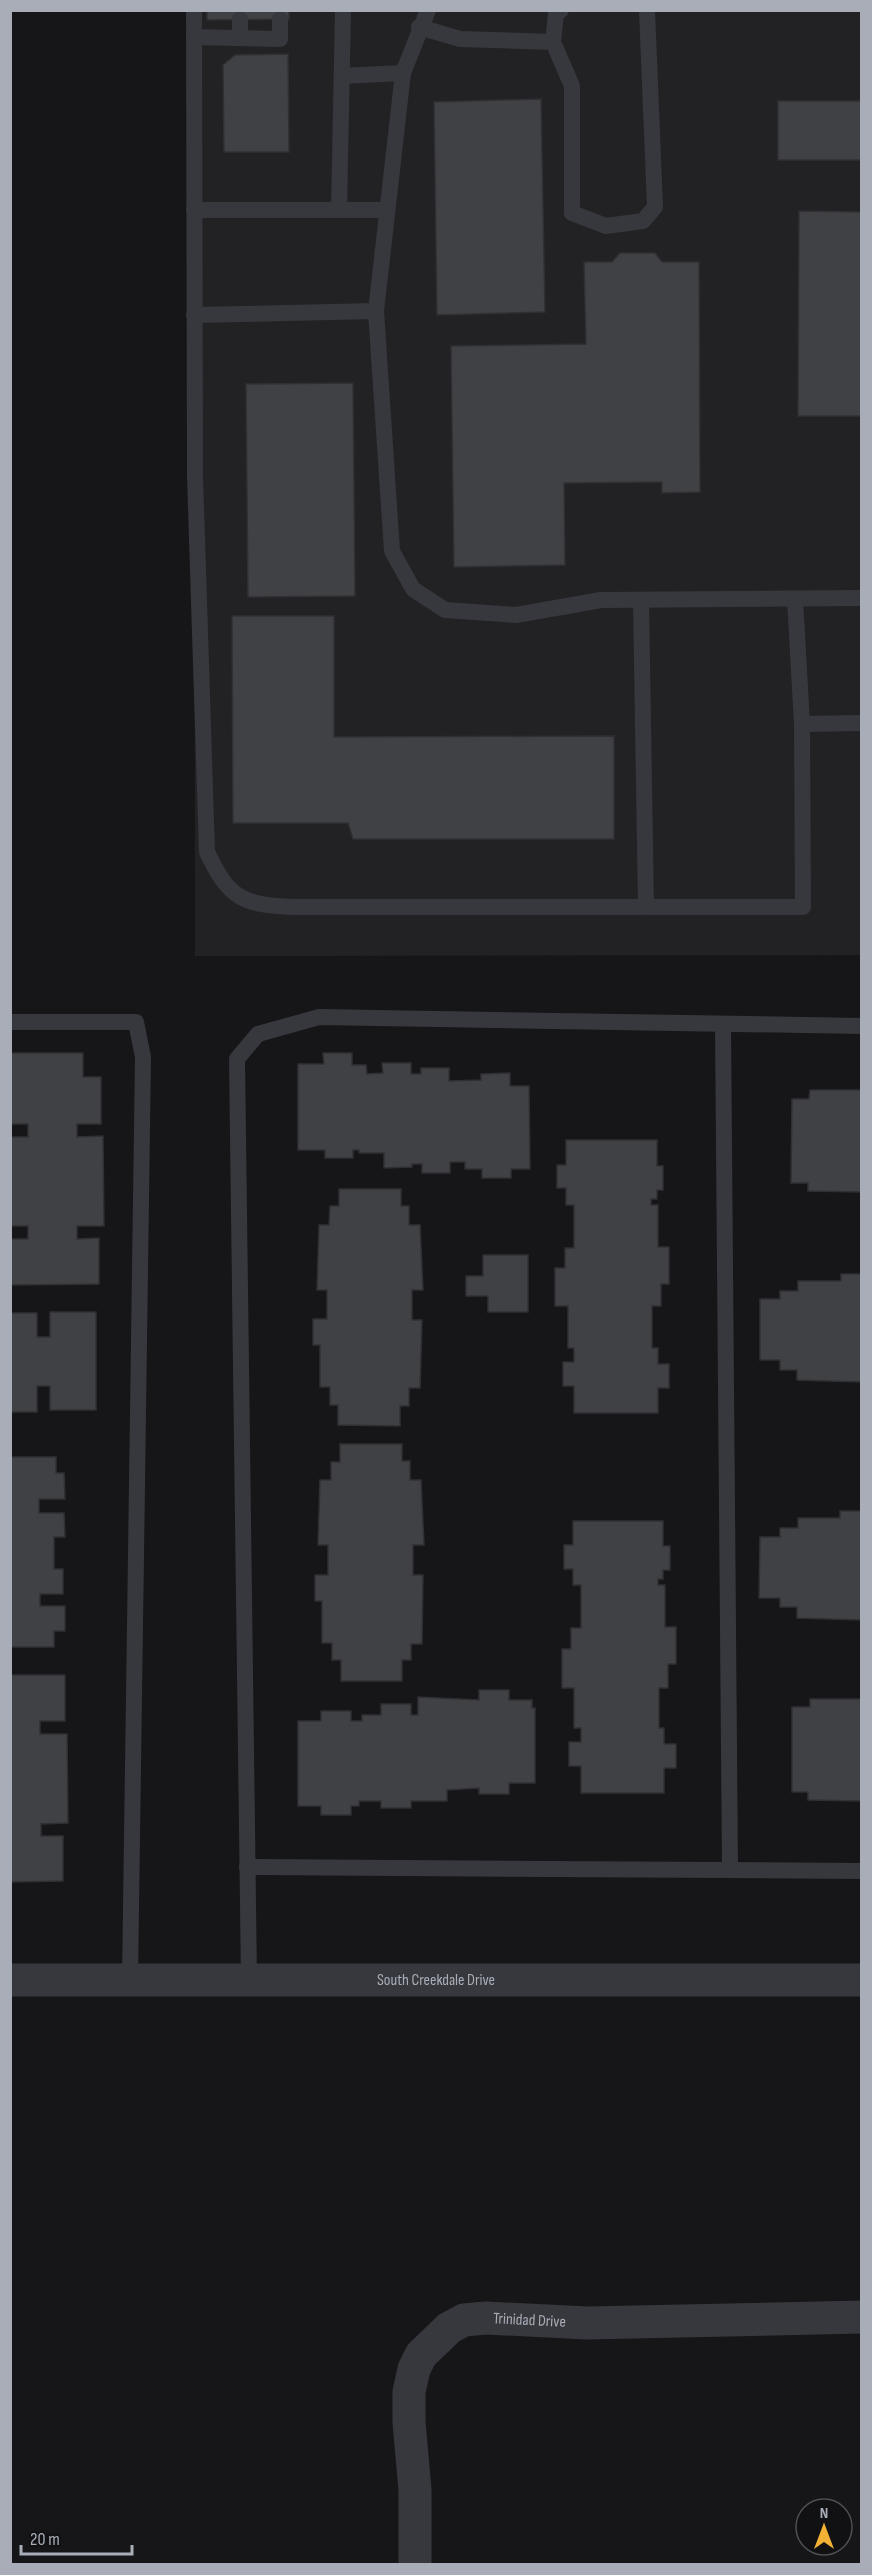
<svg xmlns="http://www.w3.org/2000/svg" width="872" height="2575" viewBox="0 0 872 2575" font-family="'Sofia Sans Condensed',sans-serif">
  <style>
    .built { fill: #222225 }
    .building { fill: #404145; stroke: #303034; stroke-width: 1.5 }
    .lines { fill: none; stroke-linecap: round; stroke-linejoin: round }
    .lane { stroke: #37383d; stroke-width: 16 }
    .street { stroke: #37383d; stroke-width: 33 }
    .labels { text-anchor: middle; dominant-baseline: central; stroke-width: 5; stroke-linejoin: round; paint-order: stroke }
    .street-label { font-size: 16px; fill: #a8adb8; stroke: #111113 }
  </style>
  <rect width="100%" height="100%" fill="#161618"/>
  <polygon class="built" points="194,11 861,11 861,955 195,956"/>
  <g class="building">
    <polygon points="207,10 289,10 289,19 207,20"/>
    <polygon points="288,54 289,152 224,152 223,65 235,55"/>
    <polygon points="541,99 545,312 437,315 434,102"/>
    <rect x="778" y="101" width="84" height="59"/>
    <polygon points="799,211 862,212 862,416 798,416"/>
    <polygon points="620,253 655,253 662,262 699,262 700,492 662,493 662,482 564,483 565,565 454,567 451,346 586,344 584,262 612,262"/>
    <polygon points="353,383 355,596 248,597 246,384"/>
    <polygon points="232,616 334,616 334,737 614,736 614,839 353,839 348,823 233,823"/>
    <polygon points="10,1053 83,1053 83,1077 101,1077 101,1124 77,1124 77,1137 103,1136 104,1226 77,1226 77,1239 99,1238 99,1284 10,1285 10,1239 28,1239 28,1226 10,1226 10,1137 28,1137 28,1124 10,1124"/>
    <polygon points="323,1053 352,1053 352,1065 366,1065 367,1074 383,1073 382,1063 411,1063 411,1074 421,1074 421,1068 449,1068 449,1081 481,1080 481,1074 510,1073 510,1086 529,1086 530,1169 511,1169 511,1178 482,1178 482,1169 465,1169 465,1162 450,1162 450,1173 422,1173 422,1164 412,1164 412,1167 384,1168 384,1153 359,1153 359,1150 353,1150 353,1158 325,1158 325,1150 298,1150 298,1064 324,1064"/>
    <polygon points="810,1090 862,1090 862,1192 808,1191 808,1183 791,1183 792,1099 809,1099"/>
    <polygon points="566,1140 657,1140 657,1166 663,1166 663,1190 657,1190 657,1199 651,1199 651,1205 658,1205 658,1247 669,1247 669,1284 661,1284 661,1306 652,1306 652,1348 658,1348 658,1364 669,1364 669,1388 658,1388 658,1413 574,1413 574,1386 563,1386 563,1362 574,1362 574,1348 568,1348 568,1306 555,1306 555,1268 565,1268 565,1248 574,1248 574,1205 566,1205 566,1188 557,1188 557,1165 566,1165"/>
    <polygon points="339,1189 401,1189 401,1206 409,1206 409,1225 420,1225 423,1290 412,1290 412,1320 422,1320 420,1388 409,1388 409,1406 400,1406 400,1426 338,1425 338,1405 330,1405 330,1387 320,1387 320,1345 313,1345 313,1319 327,1319 327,1290 317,1290 319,1225 329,1225 330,1206 339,1206"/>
    <polygon points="483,1255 528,1255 528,1312 488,1312 488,1296 466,1296 466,1276 483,1276"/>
    <polygon points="841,1274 862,1274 862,1382 797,1380 797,1370 780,1370 780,1360 760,1360 760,1299 780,1299 780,1291 798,1291 798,1281 841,1281"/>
    <polygon points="50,1312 96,1312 96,1410 50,1410 50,1386 37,1386 37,1412 10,1412 10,1313 37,1313 37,1337 50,1337"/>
    <polygon points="340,1444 402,1444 402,1461 410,1461 410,1480 421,1480 424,1545 413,1545 413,1575 423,1575 422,1644 411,1644 411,1660 402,1660 402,1681 341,1681 341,1660 332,1660 332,1643 322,1643 322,1601 315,1601 315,1575 328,1575 328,1545 318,1545 320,1480 331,1480 331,1462 340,1462"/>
    <polygon points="10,1457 56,1457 56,1473 64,1473 65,1499 39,1499 39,1513 64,1513 65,1537 54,1537 54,1569 63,1569 63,1594 40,1594 40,1606 65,1606 65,1631 54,1631 54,1647 10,1647"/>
    <polygon points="840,1511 862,1511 862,1620 797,1618 797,1607 780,1607 780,1598 759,1598 760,1537 780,1537 780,1528 798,1528 798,1518 840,1518"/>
    <polygon points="573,1521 663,1521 663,1546 670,1546 670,1570 663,1570 663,1579 658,1579 658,1585 665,1585 665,1627 676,1627 676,1664 668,1664 668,1688 659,1688 659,1728 664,1728 664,1744 676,1744 676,1768 664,1768 664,1793 581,1793 581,1766 569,1766 569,1742 581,1742 581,1728 574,1728 574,1688 562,1688 562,1649 571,1649 571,1628 581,1628 581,1585 573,1585 573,1569 564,1569 564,1545 573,1545"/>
    <polygon points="10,1675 65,1675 65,1721 40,1721 40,1734 67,1734 68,1823 41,1824 41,1836 63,1836 63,1881 10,1882"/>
    <polygon points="479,1690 509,1690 509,1700 532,1700 532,1708 535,1708 535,1783 509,1783 509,1794 479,1794 479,1788 447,1790 447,1801 411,1801 411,1808 381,1808 381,1801 359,1801 359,1806 351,1806 351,1815 321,1815 321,1806 298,1806 298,1721 321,1721 321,1711 351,1711 351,1721 362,1721 362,1715 381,1715 381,1704 411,1704 411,1715 418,1715 418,1697 479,1700"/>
    <polygon points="810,1699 862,1699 862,1801 808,1800 808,1792 792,1792 792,1707 810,1707"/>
  </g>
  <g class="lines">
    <g class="lane">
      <path d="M194,10L195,476L207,852C229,899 243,905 294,907H803L802,724L862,723"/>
      <polyline points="428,10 403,73 376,311 392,551 413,589 445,610 516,615 601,600 862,598"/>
      <polyline points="561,10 556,14 553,42 572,86 572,213 606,226 643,221 655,207 647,10"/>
      <polyline points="419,27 460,39 553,42"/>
      <polyline points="194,37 280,39 280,19"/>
      <polyline points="240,38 240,19"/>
      <polyline points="342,76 403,73"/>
      <polyline points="194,210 387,210"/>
      <polyline points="339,210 343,10"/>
      <polyline points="194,315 376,311"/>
      <polyline points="795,599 802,724"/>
      <polyline points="641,600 646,907"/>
      <polyline points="10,1022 136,1022 143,1057 130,1980"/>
      <polyline points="723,1024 730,1870"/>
      <polyline points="247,1867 862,1871"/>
      <polyline points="249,1981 237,1059 258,1034 319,1017 862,1026"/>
    </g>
    <g class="street">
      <path id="s1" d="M10,1980H862"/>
      <path id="s2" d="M415,2564V2490L409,2422V2392L414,2369L421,2355L449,2328L464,2320L486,2318L587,2323L862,2317"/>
    </g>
  </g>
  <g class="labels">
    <g class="street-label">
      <text stroke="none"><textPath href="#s1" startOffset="426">South Creekdale Drive</textPath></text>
      <text stroke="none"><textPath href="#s2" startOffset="333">Trinidad Drive</textPath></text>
    </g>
  </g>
  <rect width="872" height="2575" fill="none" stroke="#a8adb8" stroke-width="24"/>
  <g transform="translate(824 2527)"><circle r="28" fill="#111113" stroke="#4d4f55" stroke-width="1.5"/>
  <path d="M0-4.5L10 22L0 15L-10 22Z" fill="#f2b134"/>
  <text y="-9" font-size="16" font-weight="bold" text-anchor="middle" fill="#a8adb8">N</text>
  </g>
  <path d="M21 2545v9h111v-9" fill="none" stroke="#a8adb8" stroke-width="3"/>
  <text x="30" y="2545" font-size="18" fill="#a8adb8" stroke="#111113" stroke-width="4.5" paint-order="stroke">20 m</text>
</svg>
